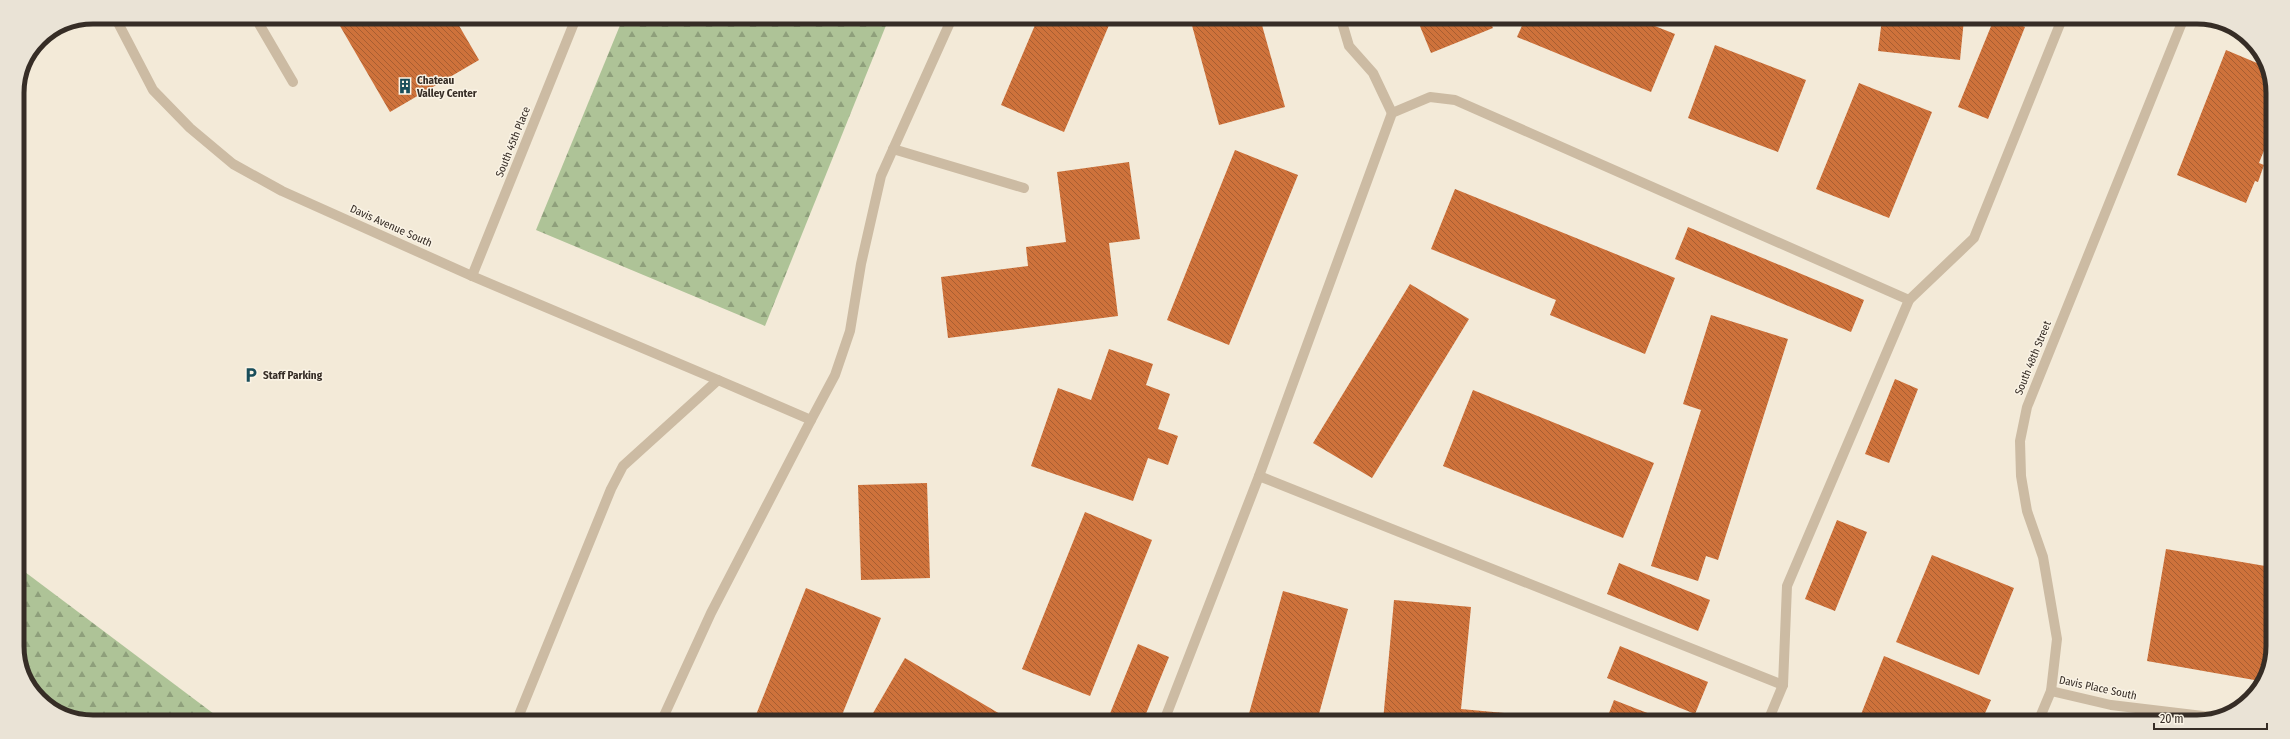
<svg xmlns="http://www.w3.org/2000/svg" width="2290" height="739" viewBox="0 0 2290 739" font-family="'Fira Sans Condensed',sans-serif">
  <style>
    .forest { fill: url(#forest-firs) }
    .building { fill: url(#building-back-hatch) }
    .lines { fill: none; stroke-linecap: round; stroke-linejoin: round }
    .lane { stroke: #ccbba3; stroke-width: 10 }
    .street { stroke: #ccbba3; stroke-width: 10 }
    .labels { text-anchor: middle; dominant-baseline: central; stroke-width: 3; stroke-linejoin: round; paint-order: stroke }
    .poi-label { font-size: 11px; font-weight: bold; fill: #362d26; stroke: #faf3e5; text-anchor: start }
    .street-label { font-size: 11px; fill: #362d26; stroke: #faf3e5 }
    .rim { fill: none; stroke: #362d26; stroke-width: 5 }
  </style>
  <defs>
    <pattern id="forest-firs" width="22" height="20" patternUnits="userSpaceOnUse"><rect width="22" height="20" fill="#aec397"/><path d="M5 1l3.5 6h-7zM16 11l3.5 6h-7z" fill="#8e9f7b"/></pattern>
    <pattern id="building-back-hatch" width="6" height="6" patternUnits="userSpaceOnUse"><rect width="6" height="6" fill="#ce723b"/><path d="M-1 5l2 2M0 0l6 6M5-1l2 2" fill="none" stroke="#a85e31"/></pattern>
  </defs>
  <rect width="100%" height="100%" fill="#f3ead8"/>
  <g class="forest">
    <polygon points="623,18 889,18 765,326 536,230"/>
    <polygon points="17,566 222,720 73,719 33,692 17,651"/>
  </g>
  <g class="building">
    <polygon points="354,17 454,17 479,60 390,112 340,26"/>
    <polygon points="1038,18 1112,18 1064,132 1001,105"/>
    <polygon points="1190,18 1260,18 1285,107 1219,125"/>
    <polygon points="1417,19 1489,19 1493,28 1431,53"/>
    <polygon points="1525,19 1637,19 1675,34 1651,92 1517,37"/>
    <polygon points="1882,19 1964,19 1960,60 1878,51"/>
    <polygon points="1994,19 2007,19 2025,27 1988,119 1958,107"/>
    <polygon points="1715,45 1806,80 1778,152 1688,118"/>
    <polygon points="2226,50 2264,66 2273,88 2273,139 2269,138 2259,163 2264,165 2258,182 2255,181 2246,203 2177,175"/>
    <polygon points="1859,83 1932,112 1889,218 1816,189"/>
    <polygon points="1235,150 1298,175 1229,345 1167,320"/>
    <polygon points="1129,162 1140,239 1109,243 1118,316 948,338 941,277 1028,266 1026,247 1066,242 1057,172"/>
    <polygon points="1455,189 1675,278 1645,354 1550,315 1556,300 1431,249"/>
    <polygon points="1688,227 1864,300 1851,332 1675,259"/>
    <polygon points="1410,284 1469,319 1372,478 1313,443"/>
    <polygon points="1711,315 1788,339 1718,560 1706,556 1698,581 1651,566 1701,410 1683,404"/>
    <polygon points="1109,349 1153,364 1146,385 1170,394 1158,429 1178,436 1168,465 1148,458 1133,501 1031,466 1058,388 1091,400"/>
    <polygon points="1895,379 1918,389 1889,463 1865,454"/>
    <polygon points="1473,390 1654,463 1623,538 1443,466"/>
    <polygon points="927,483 930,578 861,580 858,485"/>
    <polygon points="1085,512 1152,540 1090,696 1022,669"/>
    <polygon points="1837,520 1867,532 1835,611 1805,599"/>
    <polygon points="2166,549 2271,567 2270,666 2260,681 2147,661"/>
    <polygon points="1932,555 2014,588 1979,675 1896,642"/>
    <polygon points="1619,563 1710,600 1698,631 1607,594"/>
    <polygon points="806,588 881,618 840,720 754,720"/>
    <polygon points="1283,591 1348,609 1317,721 1247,721"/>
    <polygon points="1394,600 1471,607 1461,709 1559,718 1558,721 1383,721"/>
    <polygon points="1138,644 1169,657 1143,721 1107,721"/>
    <polygon points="1620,646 1708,682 1695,714 1607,678"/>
    <polygon points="1884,656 1991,700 1981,722 1858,722"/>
    <polygon points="905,658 1012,721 869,720"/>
    <polygon points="1614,700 1668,721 1606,721"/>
  </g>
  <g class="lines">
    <g class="lane">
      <polyline points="255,17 293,82"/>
      <polyline points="1341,19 1349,46 1373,73 1392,113"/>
      <polyline points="893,149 1024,188"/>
      <polyline points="1259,476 1783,685"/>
      <polyline points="517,720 611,489 623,466 718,380 811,420 835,375 850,331 861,264 881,176 952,18"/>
      <polyline points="662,720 711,613 811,420"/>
      <polyline points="1164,721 1259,476 1392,113 1430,97 1455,100 1909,300"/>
      <polyline points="1768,721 1783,685 1787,586 1909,300 1974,238 2062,19"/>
    </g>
    <g class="street">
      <polyline points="115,17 153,90 190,128 233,164 282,191 472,276 718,380"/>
      <polyline points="472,276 576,18"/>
      <polyline points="2051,691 2111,705 2211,717"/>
      <polyline points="2038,722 2051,691 2057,639 2043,557 2027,511 2021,476 2020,441 2027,407 2183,20"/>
    </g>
  </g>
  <defs>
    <symbol id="building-bare" viewBox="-9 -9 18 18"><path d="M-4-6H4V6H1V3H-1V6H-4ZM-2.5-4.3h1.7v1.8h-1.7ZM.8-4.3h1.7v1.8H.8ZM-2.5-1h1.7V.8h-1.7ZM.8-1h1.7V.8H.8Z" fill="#194d5a" stroke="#faf3e5" stroke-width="2.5" paint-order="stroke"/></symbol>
    <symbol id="parking-bare" viewBox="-9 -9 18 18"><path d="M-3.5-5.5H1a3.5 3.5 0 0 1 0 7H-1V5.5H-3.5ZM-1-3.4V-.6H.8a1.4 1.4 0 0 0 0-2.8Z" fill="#194d5a" stroke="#faf3e5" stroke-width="2.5" paint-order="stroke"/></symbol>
  </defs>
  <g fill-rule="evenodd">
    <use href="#building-bare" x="394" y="75" width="22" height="22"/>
    <use href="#parking-bare" x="240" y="364" width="22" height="22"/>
  </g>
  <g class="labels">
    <g class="poi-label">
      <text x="417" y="80">Chateau<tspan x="417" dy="13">Valley Center</tspan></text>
      <text x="263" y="375">Staff Parking</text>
    </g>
    <g class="street-label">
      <text transform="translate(513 142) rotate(-68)">South 45th Place</text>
      <text transform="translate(391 226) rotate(24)">Davis Avenue South</text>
      <text transform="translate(2033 358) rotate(-68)">South 48th Street</text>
      <text transform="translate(2098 688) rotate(12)">Davis Place South</text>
    </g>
  </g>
  <path d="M0 0H2290V739H0ZM93 24H2197A69 69 0 0 1 2266 93V646A69 69 0 0 1 2197 715H93A69 69 0 0 1 24 646V93A69 69 0 0 1 93 24Z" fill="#eae3d6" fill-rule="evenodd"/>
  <path class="rim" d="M93 24H2197A69 69 0 0 1 2266 93V646A69 69 0 0 1 2197 715H93A69 69 0 0 1 24 646V93A69 69 0 0 1 93 24Z"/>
  <path d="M2154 723v6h113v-6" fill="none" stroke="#362d26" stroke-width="2"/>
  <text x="2160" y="723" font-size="12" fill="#362d26" stroke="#faf3e5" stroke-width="3" paint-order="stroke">20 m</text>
</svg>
